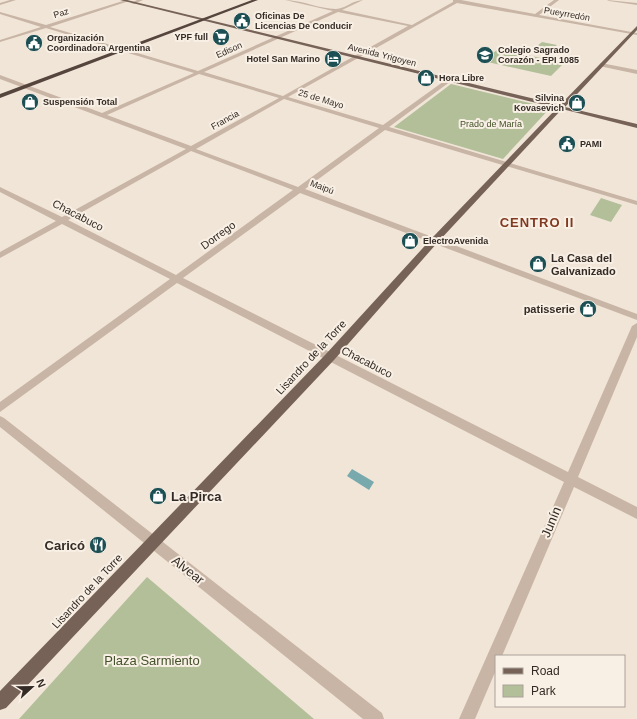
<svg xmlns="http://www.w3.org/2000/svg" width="637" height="719" viewBox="0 0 637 719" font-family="Arial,sans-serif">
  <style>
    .green { fill: #b2bf99 }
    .water { fill: #78aaad }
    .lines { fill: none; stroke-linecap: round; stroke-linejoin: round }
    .minor { fill: #c8b5a5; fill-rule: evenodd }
    .major { fill: #766257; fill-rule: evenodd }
    .highway { fill: #55453d; fill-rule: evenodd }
    .labels { text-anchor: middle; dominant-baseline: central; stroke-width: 4; stroke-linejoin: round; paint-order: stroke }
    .far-street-label { font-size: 9px; fill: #342b26; stroke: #f9f0e5 }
    .far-poi-label { font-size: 9px; font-weight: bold; fill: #342b26; stroke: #f9f0e5; text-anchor: start }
    .far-park-label { font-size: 9px; fill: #43522a; stroke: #f9f0e5 }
    .street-label { font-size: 11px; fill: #342b26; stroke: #f9f0e5 }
    .poi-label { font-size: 11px; font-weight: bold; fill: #342b26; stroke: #f9f0e5; text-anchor: start }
    .far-district-label { font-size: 13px; font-weight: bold; letter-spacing: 1px; fill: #823921; stroke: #f9f0e5 }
    .near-poi-label { font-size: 13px; font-weight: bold; fill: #342b26; stroke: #f9f0e5; text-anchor: start }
    .near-street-label { font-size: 13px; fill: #342b26; stroke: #f9f0e5 }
    .near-park-label { font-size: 13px; fill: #43522a; stroke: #f9f0e5 }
  </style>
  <rect width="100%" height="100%" fill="#f1e5d8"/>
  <g class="green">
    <polygon points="542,42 557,45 546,54 531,51"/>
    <polygon points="498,49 564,63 551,76 483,61"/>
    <polygon points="451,84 550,108 503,159 394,127"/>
    <polygon points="601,198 622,205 611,222 590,215"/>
    <polygon points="147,577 314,719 19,719"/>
  </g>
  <polygon class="water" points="352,469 374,482 369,490 347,476"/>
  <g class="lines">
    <g class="minor">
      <polygon points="10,0 16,0 0,5 0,3"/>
      <path d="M126,0L129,1L50,27L198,71L333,11L285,0C302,0 319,9 336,9C345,9 353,0 363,0L342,10L412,25L453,2V0H461L535,14L554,0H559L539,15L637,33V35L457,3L288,97L383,125L447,79H451V81L389,127L637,201V205L385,130L305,189L637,314V320L300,193L183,278L568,472L632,326L637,323V337L578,477L637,507V519L574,487L502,656H496V670L475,719H459L564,482L177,283L0,412V402L170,279L62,224L0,258V252L56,221L0,192V187L62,217L186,149L0,79V75L102,113L194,73L46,28L0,42V40L41,27L0,14V12L46,25ZM338,12L408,26L283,96L204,72ZM199,74L279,98L191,146L107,115ZM284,99L379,128L298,187L196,149ZM191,151L293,190L176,275L68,220Z"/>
      <polygon points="137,0 143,0 134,4 131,3"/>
      <polygon points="607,0 637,3 637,5 609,1"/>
      <polygon points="601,63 637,70 637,74 599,66"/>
      <polygon points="0,416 4,418 382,713 384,719 363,719 0,427"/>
    </g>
    <polygon class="major" points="120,0 127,0 560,105 637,26 637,30 565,107 637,124 637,128 562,109 438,242 334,360 6,708 0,710 0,691 326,354 432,238 557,108"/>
    <polygon class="highway" points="252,0 258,0 0,98 0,94"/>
  </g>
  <defs>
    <symbol id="civic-disc" viewBox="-11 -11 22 22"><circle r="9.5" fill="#1d5055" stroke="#f9f0e5"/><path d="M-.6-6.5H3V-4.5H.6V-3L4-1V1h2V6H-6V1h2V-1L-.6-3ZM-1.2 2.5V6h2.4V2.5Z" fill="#fff"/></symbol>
    <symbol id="supermarket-disc" viewBox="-11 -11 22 22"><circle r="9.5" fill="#1d5055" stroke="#f9f0e5"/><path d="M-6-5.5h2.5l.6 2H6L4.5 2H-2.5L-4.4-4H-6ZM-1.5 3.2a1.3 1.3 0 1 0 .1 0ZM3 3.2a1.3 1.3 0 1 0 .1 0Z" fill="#fff"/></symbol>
    <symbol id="school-disc" viewBox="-11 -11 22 22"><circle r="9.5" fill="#1d5055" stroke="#f9f0e5"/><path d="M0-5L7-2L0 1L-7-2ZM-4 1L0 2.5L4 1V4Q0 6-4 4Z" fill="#fff"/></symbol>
    <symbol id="hotel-disc" viewBox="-11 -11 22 22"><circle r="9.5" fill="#1d5055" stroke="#f9f0e5"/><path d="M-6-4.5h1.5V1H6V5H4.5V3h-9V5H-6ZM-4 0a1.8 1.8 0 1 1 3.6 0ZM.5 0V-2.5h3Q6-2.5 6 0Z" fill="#fff"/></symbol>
    <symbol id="shop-disc" viewBox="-11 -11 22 22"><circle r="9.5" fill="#1d5055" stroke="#f9f0e5"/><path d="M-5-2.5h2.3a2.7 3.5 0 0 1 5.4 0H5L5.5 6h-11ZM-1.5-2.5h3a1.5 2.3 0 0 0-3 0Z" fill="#fff"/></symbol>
    <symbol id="restaurant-disc" viewBox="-11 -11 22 22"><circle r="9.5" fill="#1d5055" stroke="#f9f0e5"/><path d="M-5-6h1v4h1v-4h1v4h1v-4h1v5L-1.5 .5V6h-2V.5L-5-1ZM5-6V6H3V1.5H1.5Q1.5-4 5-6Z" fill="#fff"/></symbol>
  </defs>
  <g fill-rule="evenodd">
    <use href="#civic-disc" x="232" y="11" width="20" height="20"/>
    <use href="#supermarket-disc" x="211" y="27" width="20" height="20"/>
    <use href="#civic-disc" x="24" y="33" width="20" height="20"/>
    <use href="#school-disc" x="475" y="45" width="20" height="20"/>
    <use href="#hotel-disc" x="323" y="49" width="20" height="20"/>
    <use href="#shop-disc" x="416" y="68" width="20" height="20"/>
    <use href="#shop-disc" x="20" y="92" width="20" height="20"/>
    <use href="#shop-disc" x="567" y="93" width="20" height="20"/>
    <use href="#civic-disc" x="557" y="134" width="20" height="20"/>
    <use href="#shop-disc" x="400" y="231" width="20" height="20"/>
    <use href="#shop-disc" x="528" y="254" width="20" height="20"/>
    <use href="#shop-disc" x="578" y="299" width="20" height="20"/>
    <use href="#shop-disc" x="148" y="486" width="20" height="20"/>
    <use href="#restaurant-disc" x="88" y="535" width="20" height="20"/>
  </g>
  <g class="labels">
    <g class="far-street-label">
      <text transform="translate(61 13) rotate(-17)">Paz</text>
      <text transform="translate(567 14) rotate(10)">Pueyrredón</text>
      <text transform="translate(229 50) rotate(-24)">Edison</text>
      <text transform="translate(382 55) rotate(14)">Avenida Yrigoyen</text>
      <text transform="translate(321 99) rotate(17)">25 de Mayo</text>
      <text transform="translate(225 120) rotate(-29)">Francia</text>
      <text transform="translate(322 187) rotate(21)">Maipú</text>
    </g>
    <g class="far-poi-label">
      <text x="255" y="16">Oficinas De<tspan x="255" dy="10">Licencias De Conducir</tspan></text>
      <text x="208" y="37" text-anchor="end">YPF full</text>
      <text x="47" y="38">Organización<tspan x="47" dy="10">Coordinadora Argentina</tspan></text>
      <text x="498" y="50">Colegio Sagrado<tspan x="498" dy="10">Corazón - EPI 1085</tspan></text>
      <text x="320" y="59" text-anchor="end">Hotel San Marino</text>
      <text x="439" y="78">Hora Libre</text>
      <text x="564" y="98" text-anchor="end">Silvina<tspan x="564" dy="10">Kovasevich</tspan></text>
      <text x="43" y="102">Suspensión Total</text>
      <text x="580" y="144">PAMI</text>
      <text x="423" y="241">ElectroAvenida</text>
    </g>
    <g class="far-park-label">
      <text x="491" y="124">Prado de María</text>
    </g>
    <g class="street-label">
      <text transform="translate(78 215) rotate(27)">Chacabuco</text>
      <text transform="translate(218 235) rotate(-36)">Dorrego</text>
      <text transform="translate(311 357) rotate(-47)">Lisandro de la Torre</text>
      <text transform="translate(367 362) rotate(27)">Chacabuco</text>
      <text transform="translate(87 591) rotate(-47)">Lisandro de la Torre</text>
    </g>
    <g class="poi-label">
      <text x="551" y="258">La Casa del<tspan x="551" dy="13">Galvanizado</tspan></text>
      <text x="575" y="309" text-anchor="end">patisserie</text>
    </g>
    <g class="far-district-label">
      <text x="537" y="222">CENTRO II</text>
    </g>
    <g class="near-poi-label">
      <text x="171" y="496">La Pirca</text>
      <text x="85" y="545" text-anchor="end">Caricó</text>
    </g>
    <g class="near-street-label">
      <text transform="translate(551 522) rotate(-67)">Junín</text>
      <text transform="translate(188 570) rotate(38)">Alvear</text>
    </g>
    <g class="near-park-label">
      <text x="152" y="660">Plaza Sarmiento</text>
    </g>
  </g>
  <rect x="495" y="655" width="130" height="52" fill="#f9f0e5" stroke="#aaa199"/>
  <rect x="503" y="668" width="20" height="6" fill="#766257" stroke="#aaa199"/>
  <text x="531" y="675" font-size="12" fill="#342b26">Road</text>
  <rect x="503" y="685" width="20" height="12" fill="#b2bf99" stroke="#aaa199"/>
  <text x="531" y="695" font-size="12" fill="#342b26">Park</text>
  <g transform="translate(32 687) rotate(68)" stroke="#f9f0e5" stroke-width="3" paint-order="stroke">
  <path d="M0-3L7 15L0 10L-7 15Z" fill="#342b26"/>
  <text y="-6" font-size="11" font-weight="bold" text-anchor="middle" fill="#342b26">N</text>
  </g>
</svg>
